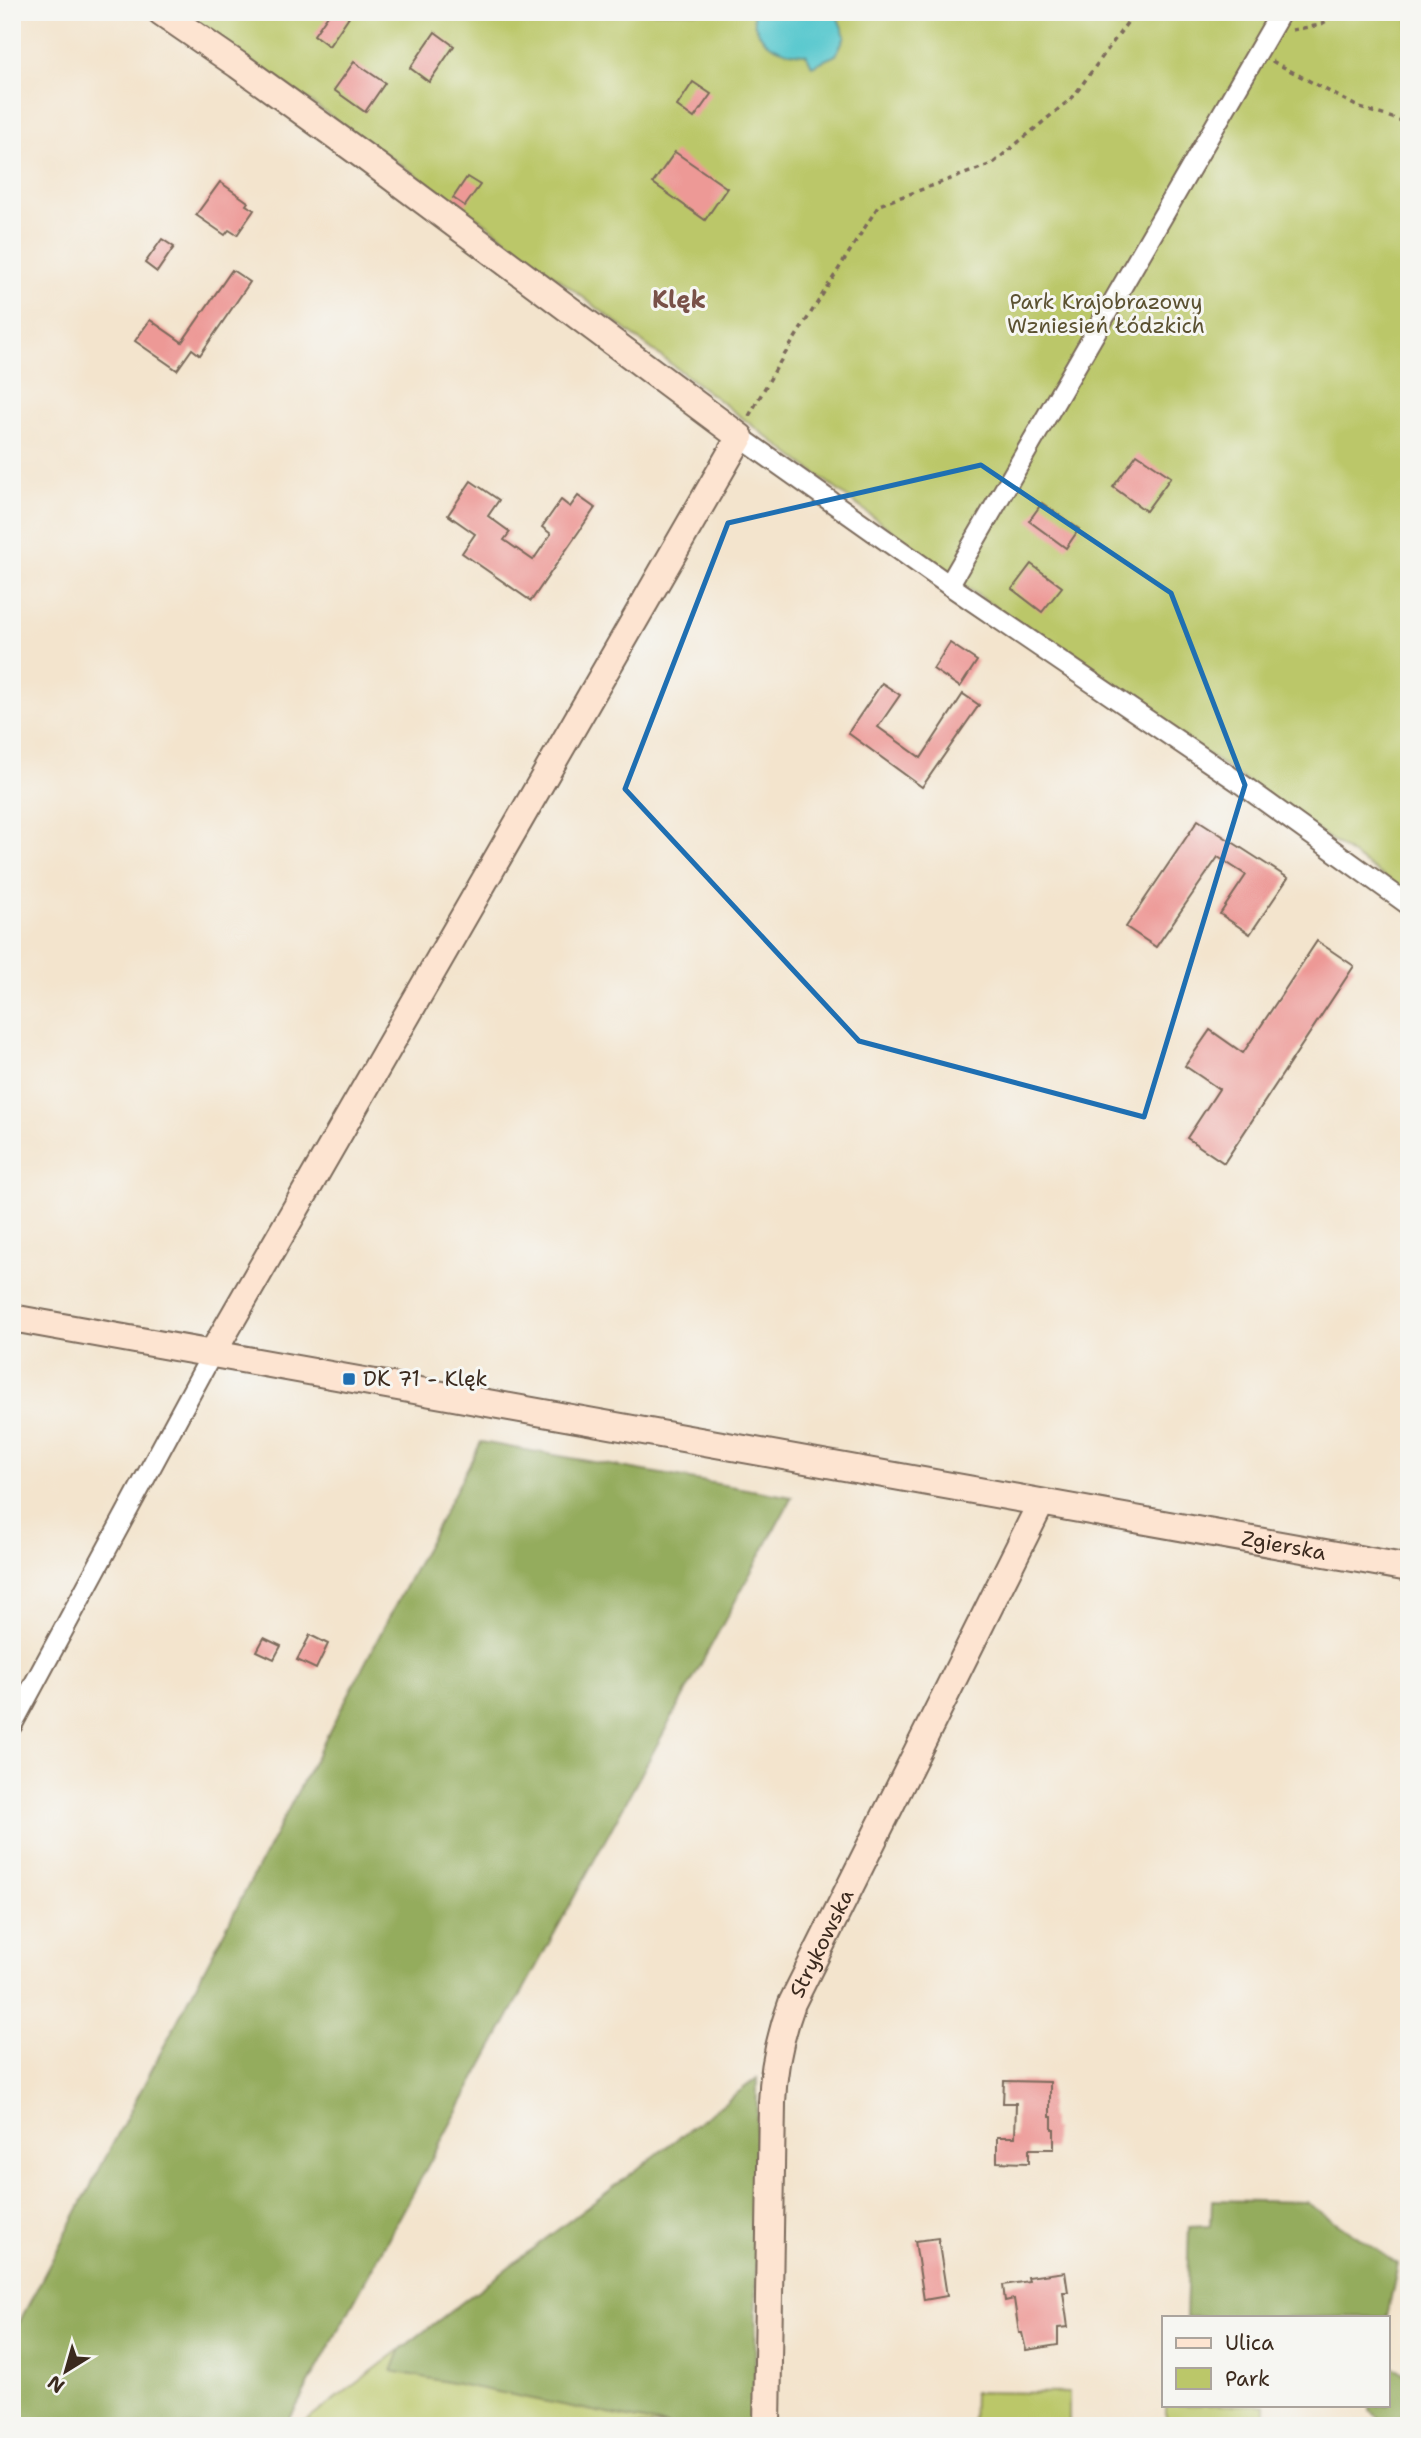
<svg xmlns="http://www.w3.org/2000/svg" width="1421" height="2438" viewBox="0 0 1421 2438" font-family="'Shantell Sans',sans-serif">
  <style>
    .green { fill: #bbc769; stroke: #7b7844; stroke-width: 2 }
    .forest { fill: #94ac5d; stroke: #686b3e; stroke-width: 2 }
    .water { fill: #5bc9cf; stroke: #4b7a76; stroke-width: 2 }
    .building { fill: #ed9996 }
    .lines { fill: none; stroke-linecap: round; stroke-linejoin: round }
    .street-casing { stroke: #7b6b5b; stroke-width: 23 }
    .secondary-casing { stroke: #7b6b5b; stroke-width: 30 }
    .path { stroke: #7b6b5b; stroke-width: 3.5; stroke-dasharray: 5 5; stroke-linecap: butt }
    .street { stroke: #fff; stroke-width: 19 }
    .secondary { stroke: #fde4d1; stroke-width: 26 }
    .marked { fill: none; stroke: #1f6fb2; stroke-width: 5; stroke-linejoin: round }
    .poi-dot { fill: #1f6fb2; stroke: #f6f6f2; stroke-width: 2.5 }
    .labels { text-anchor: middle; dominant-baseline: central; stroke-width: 6; stroke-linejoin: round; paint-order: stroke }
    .park-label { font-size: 21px; fill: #5b5131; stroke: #f6f6f2 }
    .poi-label { font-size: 21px; fill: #3b2a1e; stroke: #f6f6f2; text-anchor: start }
    .street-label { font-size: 21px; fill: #3b2a1e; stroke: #f6f6f2 }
    .quarter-label { font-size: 24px; font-weight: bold; fill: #795148; stroke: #f6f6f2 }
  </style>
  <rect width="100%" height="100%" fill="#f6f6f2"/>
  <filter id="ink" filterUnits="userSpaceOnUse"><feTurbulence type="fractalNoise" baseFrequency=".0143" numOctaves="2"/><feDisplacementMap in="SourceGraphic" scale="14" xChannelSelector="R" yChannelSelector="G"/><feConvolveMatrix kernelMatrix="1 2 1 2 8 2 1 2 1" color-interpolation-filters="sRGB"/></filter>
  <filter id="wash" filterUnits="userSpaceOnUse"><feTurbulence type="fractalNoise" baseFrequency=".00686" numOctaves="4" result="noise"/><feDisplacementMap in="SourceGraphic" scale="28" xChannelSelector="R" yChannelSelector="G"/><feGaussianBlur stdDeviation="1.57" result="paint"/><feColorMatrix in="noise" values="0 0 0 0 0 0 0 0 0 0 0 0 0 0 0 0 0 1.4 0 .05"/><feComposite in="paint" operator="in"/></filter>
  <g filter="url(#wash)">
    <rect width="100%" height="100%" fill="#f3e4cd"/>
    <g class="green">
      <polygon points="180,12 1409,12 1409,894 959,582 481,220"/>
      <polygon points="401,2349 393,2371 669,2426 300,2426"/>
      <polygon points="973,2392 1069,2393 1069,2426 972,2426"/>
      <rect x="1166" y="2405" width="99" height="21"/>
    </g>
    <g class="forest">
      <polygon points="481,1442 792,1497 286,2426 12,2426 12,2336"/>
      <polygon points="757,2078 755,2426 669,2426 392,2371 401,2349"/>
      <polygon points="1212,2200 1306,2202 1398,2264 1387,2317 1186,2317 1189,2227 1211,2226"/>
      <polygon points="1388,2364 1409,2378 1409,2426 1390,2426 1369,2411 1370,2405 1388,2405"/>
    </g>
    <path class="water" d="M753,12H833L838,18L845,36L836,55L812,66L806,54C781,54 753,42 753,12Z"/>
    <g id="blocks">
      <g class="building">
        <polygon points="330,12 352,12 329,46 314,35"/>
        <polygon points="435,32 454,46 429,82 410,68"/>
        <polygon points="354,62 385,83 365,112 334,90"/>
        <polygon points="693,82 711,94 694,118 677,106"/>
        <polygon points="675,152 727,188 705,220 653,183"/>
        <polygon points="467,177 480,185 465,206 453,198"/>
        <polygon points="220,182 248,202 246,205 254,210 237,235 229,230 225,235 196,215"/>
        <polygon points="162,239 174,247 157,272 145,263"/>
        <polygon points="232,270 250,282 200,355 192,349 177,370 135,341 150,320 182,342"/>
        <polygon points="1137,454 1171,477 1146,511 1113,487"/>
        <polygon points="471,481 499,500 488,516 510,532 504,540 533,560 551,534 542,527 561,500 570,507 578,496 595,508 531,601 462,553 475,534 448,515"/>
        <polygon points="1042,503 1079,529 1066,548 1029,521"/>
        <polygon points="1031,564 1062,587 1042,612 1012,589"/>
        <polygon points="950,643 977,661 960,687 933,669"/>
        <polygon points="882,683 900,695 878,727 921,758 963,694 979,705 922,787 848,733"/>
        <polygon points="1198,820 1288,878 1250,934 1220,914 1246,875 1218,857 1156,947 1126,927"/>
        <polygon points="1317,941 1354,966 1224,1163 1187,1138 1219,1089 1185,1066 1210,1030 1243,1053"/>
        <polygon points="310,1635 328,1644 316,1669 297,1660"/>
        <polygon points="264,1638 281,1646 274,1659 257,1651"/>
        <polygon points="1004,2081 1050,2082 1050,2117 1052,2117 1052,2129 1054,2129 1054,2149 1029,2149 1029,2163 997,2162 997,2137 1015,2137 1016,2103 1003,2103"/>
        <polygon points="938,2238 947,2296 924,2300 915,2241"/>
        <polygon points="1065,2272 1068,2292 1063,2292 1068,2327 1058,2328 1058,2345 1026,2350 1022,2333 1019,2333 1014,2299 1005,2301 1003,2285 1029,2281 1028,2277"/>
      </g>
    </g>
  </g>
  <g filter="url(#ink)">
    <use href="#blocks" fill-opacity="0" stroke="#7b6b5b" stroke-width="2"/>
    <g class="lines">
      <defs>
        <g id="street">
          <polyline points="740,437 949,585 1237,781 1409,905"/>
          <polyline points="949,585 1281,12"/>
          <polyline points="12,1725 212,1354"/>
        </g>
        <g id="secondary">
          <polyline points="161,12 238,65 365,157 740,437 212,1354"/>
          <path id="s1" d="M12,1318L1409,1568"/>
          <path id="s2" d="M767,2426L772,2103C773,2068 780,2036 792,2003L1041,1503"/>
        </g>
      </defs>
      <use href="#street" class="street-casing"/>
      <use href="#secondary" class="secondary-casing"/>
      <g class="path">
        <polyline points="1292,30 1320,25 1340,12"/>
        <polyline points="1272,61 1360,108 1409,123"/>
        <polyline points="749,416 778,365 879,205 992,164 1073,97 1135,12"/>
      </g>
      <use href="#street" class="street"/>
      <use href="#secondary" class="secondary"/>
    </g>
  </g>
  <path class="marked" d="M981,465L1171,593L1245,785L1144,1117L859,1041L625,789L728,523Z"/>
  <rect class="poi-dot" x="342" y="1372" width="14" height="14" rx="3.5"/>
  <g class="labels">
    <g class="park-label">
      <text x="1106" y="302">Park Krajobrazowy<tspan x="1106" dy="24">Wzniesień Łódzkich</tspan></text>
    </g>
    <g class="poi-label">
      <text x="363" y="1379">DK 71 - Klęk</text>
    </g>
    <g class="street-label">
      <text stroke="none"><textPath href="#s1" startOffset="1292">Zgierska</textPath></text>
      <text stroke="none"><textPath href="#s2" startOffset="492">Strykowska</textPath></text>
    </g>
    <g class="quarter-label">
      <text x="679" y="300">Klęk</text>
    </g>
  </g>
  <rect width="1421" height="2438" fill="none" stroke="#f6f6f2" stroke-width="42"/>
  <rect x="1162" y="2316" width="228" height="91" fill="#f6f6f2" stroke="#aba49d" stroke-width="2"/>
  <rect x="1176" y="2338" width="35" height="10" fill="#fde4d1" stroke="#aba49d" stroke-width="2"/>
  <text x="1225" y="2350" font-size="21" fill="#3b2a1e">Ulica</text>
  <rect x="1176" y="2368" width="35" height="21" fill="#bbc769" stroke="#aba49d" stroke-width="2"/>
  <text x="1225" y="2386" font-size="21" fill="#3b2a1e">Park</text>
  <g transform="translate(66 2371) rotate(217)" stroke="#f6f6f2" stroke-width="5" paint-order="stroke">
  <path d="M0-5L12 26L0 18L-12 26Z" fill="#3b2a1e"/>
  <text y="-10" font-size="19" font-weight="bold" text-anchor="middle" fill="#3b2a1e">N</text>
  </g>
</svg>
